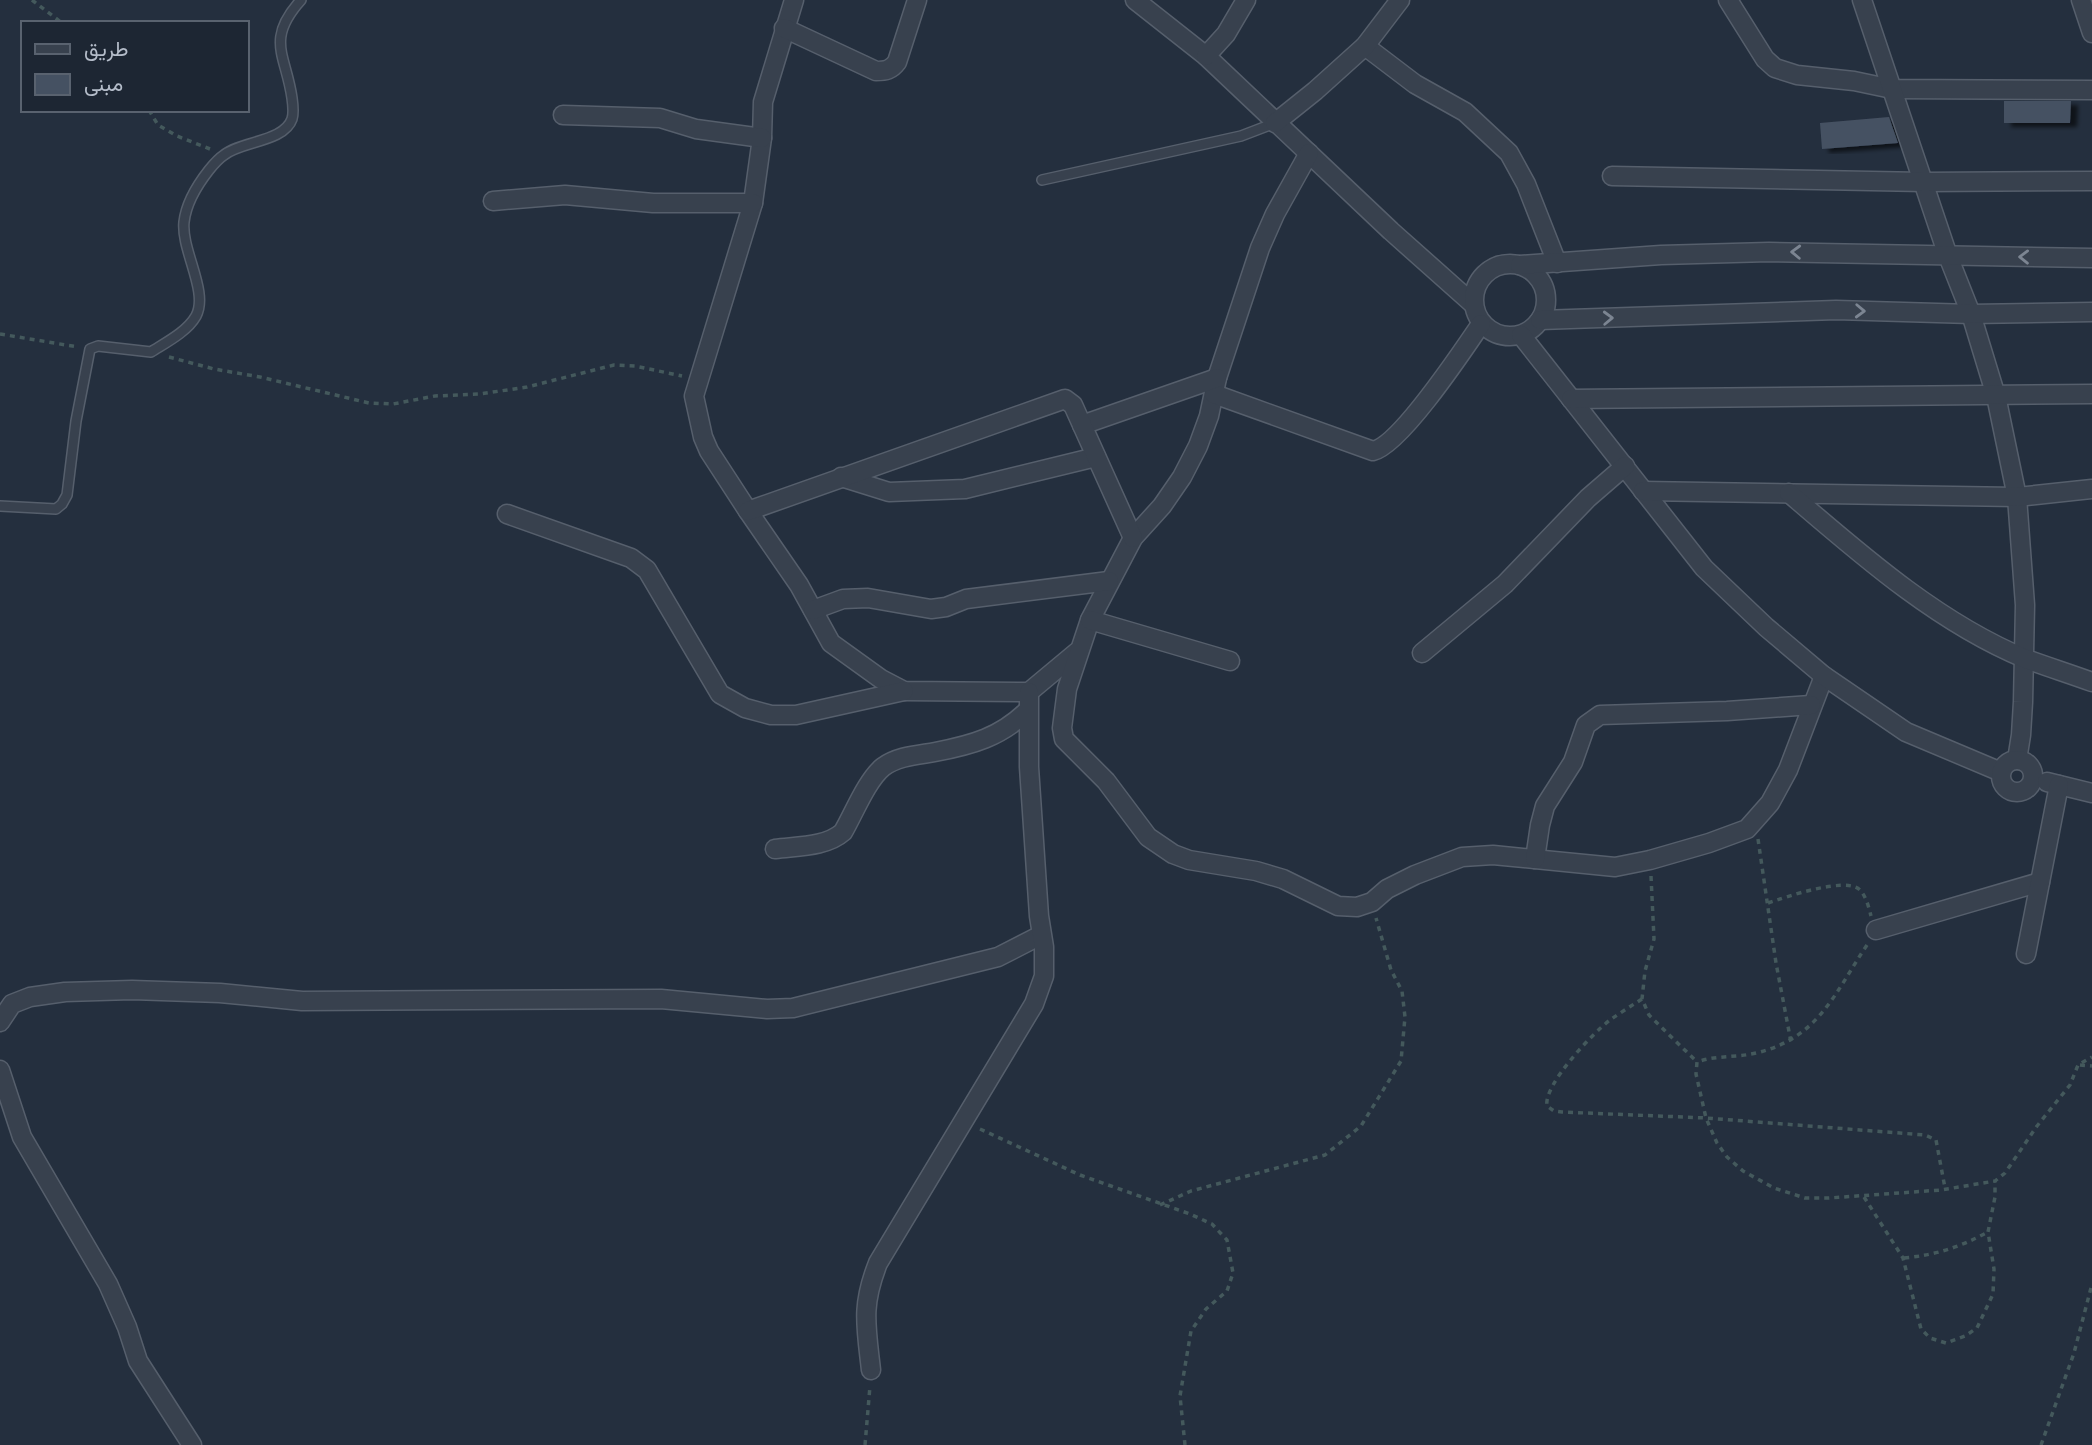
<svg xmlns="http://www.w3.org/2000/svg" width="2092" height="1445" viewBox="0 0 2092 1445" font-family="'Open Sans',Vazirmatn,sans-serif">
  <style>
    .building { fill: #455162; filter: url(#shadow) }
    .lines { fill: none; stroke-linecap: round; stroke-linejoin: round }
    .service-casing { stroke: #565f6c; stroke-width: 12 }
    .minor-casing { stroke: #565f6c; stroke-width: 21 }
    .path { stroke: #44595c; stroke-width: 3.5; stroke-dasharray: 5 5; stroke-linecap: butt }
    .service { stroke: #38414e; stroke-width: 9 }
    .minor { stroke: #38414e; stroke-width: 18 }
    .oneway { stroke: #7c8592 }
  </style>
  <defs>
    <filter id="shadow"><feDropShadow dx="7" dy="4" stdDeviation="2" flood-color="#0009"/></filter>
  </defs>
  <rect width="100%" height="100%" fill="#242f3e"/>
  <g class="building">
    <polygon points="2004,101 2071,101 2070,123 2004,123"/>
    <polygon points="1889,117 1898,143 1822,149 1820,123"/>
  </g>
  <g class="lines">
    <defs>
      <g id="service">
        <polyline points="1042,180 1241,136 1275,123"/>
        <path d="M0,506L56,509L62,504L67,495L76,421L90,349L98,346L151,352C165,343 187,332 196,316C209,292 181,250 184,222C186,204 198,184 209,170C213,165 218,159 224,155C241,141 284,142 292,119C294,113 293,105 292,98C286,55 265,40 301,0"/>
      </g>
      <g id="minor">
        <polyline points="794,0 763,102 762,138 753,203 694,396 703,437 709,451 748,511 799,585 831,643 881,679 904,691 1029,692 1077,652"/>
        <polyline points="1135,0 1206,56 1391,231 1473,304"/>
        <polyline points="1728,0 1765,59 1775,68 1797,75 1854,81 1892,89 2092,90"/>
        <polyline points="1862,0 1948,256 1971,314 1996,396 2017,497 2025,605 2023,702 2021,735 2017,760"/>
        <polyline points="2081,0 2092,33"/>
        <path d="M784,28L876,71C886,71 891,70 897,62L917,0"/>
        <polyline points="1365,46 1415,84 1465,112 1509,153 1526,184 1557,263"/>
        <polyline points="1206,56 1226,34 1246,0"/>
        <polyline points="563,115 660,118 696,129 762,138"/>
        <polyline points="1275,123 1315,91 1365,46 1400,0"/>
        <polyline points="1309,153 1275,214 1260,248 1217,378 1209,416 1198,446 1182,477 1162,506 1133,538 1090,620 1067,689 1062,728 1064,739 1106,781 1148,837 1173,854 1189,860 1256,871 1283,879 1338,906 1357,907 1372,902 1387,889 1415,875 1462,857 1493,855 1615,867 1650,860 1709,843 1747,829 1755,820 1770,803 1788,770 1824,676"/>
        <polyline points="1612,176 1924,182 2092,181"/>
        <polyline points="493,201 565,195 653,203 753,203"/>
        <circle cx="1510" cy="300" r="36"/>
        <polyline points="1520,265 1661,255 1769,252 2092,258"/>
        <polyline points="1540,320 1836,310 1971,314 2092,312"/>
        <polyline points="1521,335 1704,568 1766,627 1824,676 1906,732 2001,772"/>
        <path d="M1214,394L1373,451C1400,445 1464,349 1481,324"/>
        <polyline points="1571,399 2092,394"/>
        <polyline points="1082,425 1217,378"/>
        <polyline points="841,477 889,492 965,489 1096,457"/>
        <polyline points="1643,491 2017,497 2092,489"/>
        <path d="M1789,493C1860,554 1938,623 2026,659C2048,667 2070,674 2092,682"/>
        <polyline points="748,511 1065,399 1073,405 1133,538"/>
        <polyline points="507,514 631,558 647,570 720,694 745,708 771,715 796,715 904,691"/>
        <polyline points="813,610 843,599 868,598 931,609 946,607 966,599 1109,581"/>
        <polyline points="1090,620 1230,661"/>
        <polyline points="1422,653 1505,584 1588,498 1625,466"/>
        <circle cx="2017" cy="776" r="16"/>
        <polyline points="2047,782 2092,793"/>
        <path d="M775,849C798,846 826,847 843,832C854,813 867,780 883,767C898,756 918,755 935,752C972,745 1001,737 1028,710"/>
        <polyline points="1535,859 1540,825 1545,806 1573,762 1586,725 1600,715 1727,711 1811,705"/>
        <polyline points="1876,930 2040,882"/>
        <polyline points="2026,954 2059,785"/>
        <polyline points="0,1022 12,1004 30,997 65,992 132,990 220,993 302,1001 661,999 767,1009 793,1008 998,957 1041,935"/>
        <polyline points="0,1070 22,1137 108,1284 127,1327 138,1361 192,1445"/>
        <path d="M871,1370C866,1325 861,1306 878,1263L1034,1004L1044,976V947L1039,916L1029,767V692"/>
      </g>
    </defs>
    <use href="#service" class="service-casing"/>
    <use href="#minor" class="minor-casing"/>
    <g class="path">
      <polyline points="32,0 62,23"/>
      <polyline points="149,110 158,125 177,136 210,149"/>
      <polyline points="0,334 78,347"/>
      <polyline points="169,357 214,369 260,377 369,403 393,404 435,396 480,394 527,387 614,365 635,366 682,376"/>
      <polyline points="1758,839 1776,963 1791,1042"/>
      <polyline points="1651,876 1654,939 1645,971 1642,999 1649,1015 1697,1062"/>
      <path d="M1768,903C1786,897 1846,876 1860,890C1866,896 1869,908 1871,916"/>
      <path d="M1867,945C1834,994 1819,1038 1756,1053C1736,1058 1716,1055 1697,1062L1696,1074L1706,1118L1717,1143L1727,1157L1743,1171L1774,1188L1805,1198H1829L1941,1190L1995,1181L2005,1173L2037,1126L2070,1085L2078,1065L2092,1057"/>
      <path d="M1642,999C1631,1006 1620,1013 1610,1020C1593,1033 1543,1085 1547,1106L1554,1111L1562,1112L1706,1118L1925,1135L1936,1140L1945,1188"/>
      <polyline points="2080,1065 2092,1066"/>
      <polyline points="980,1129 1080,1175 1190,1214 1212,1224 1227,1240 1233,1273 1227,1291 1206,1309 1191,1331 1180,1396 1185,1445"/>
      <polyline points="1864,1197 1903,1258 1921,1329 1930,1338 1946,1343 1965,1336 1977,1328 1993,1294 1994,1269 1988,1232 1995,1197 1995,1181"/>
      <polyline points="1160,1205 1191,1191 1325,1155 1361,1126 1401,1061 1405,1017 1402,991 1391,970 1376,918"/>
      <path d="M1904,1258C1936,1255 1960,1247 1988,1232"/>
      <polyline points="865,1445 870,1386"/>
      <polyline points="2041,1445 2074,1353 2092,1284"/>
    </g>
    <use href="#service" class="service"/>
    <use href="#minor" class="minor"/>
  </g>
  <defs><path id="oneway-chevron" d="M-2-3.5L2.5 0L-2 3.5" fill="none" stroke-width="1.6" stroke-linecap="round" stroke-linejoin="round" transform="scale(1.75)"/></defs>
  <g class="oneway">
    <use href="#oneway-chevron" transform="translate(1796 252) rotate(-178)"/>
    <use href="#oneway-chevron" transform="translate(2024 257) rotate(-179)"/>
    <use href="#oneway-chevron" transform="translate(1860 311) rotate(2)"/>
    <use href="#oneway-chevron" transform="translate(1608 318) rotate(-2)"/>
  </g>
  <rect x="21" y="21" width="228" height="91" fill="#1d2633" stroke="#59626f" stroke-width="2"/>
  <rect x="35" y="44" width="35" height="10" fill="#38414e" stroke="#59626f" stroke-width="2"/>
  <text x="84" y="56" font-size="21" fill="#b4bcc9">طريق</text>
  <rect x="35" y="74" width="35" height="21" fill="#455162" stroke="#59626f" stroke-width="2"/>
  <text x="84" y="91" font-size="21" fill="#b4bcc9">مبنى</text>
</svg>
